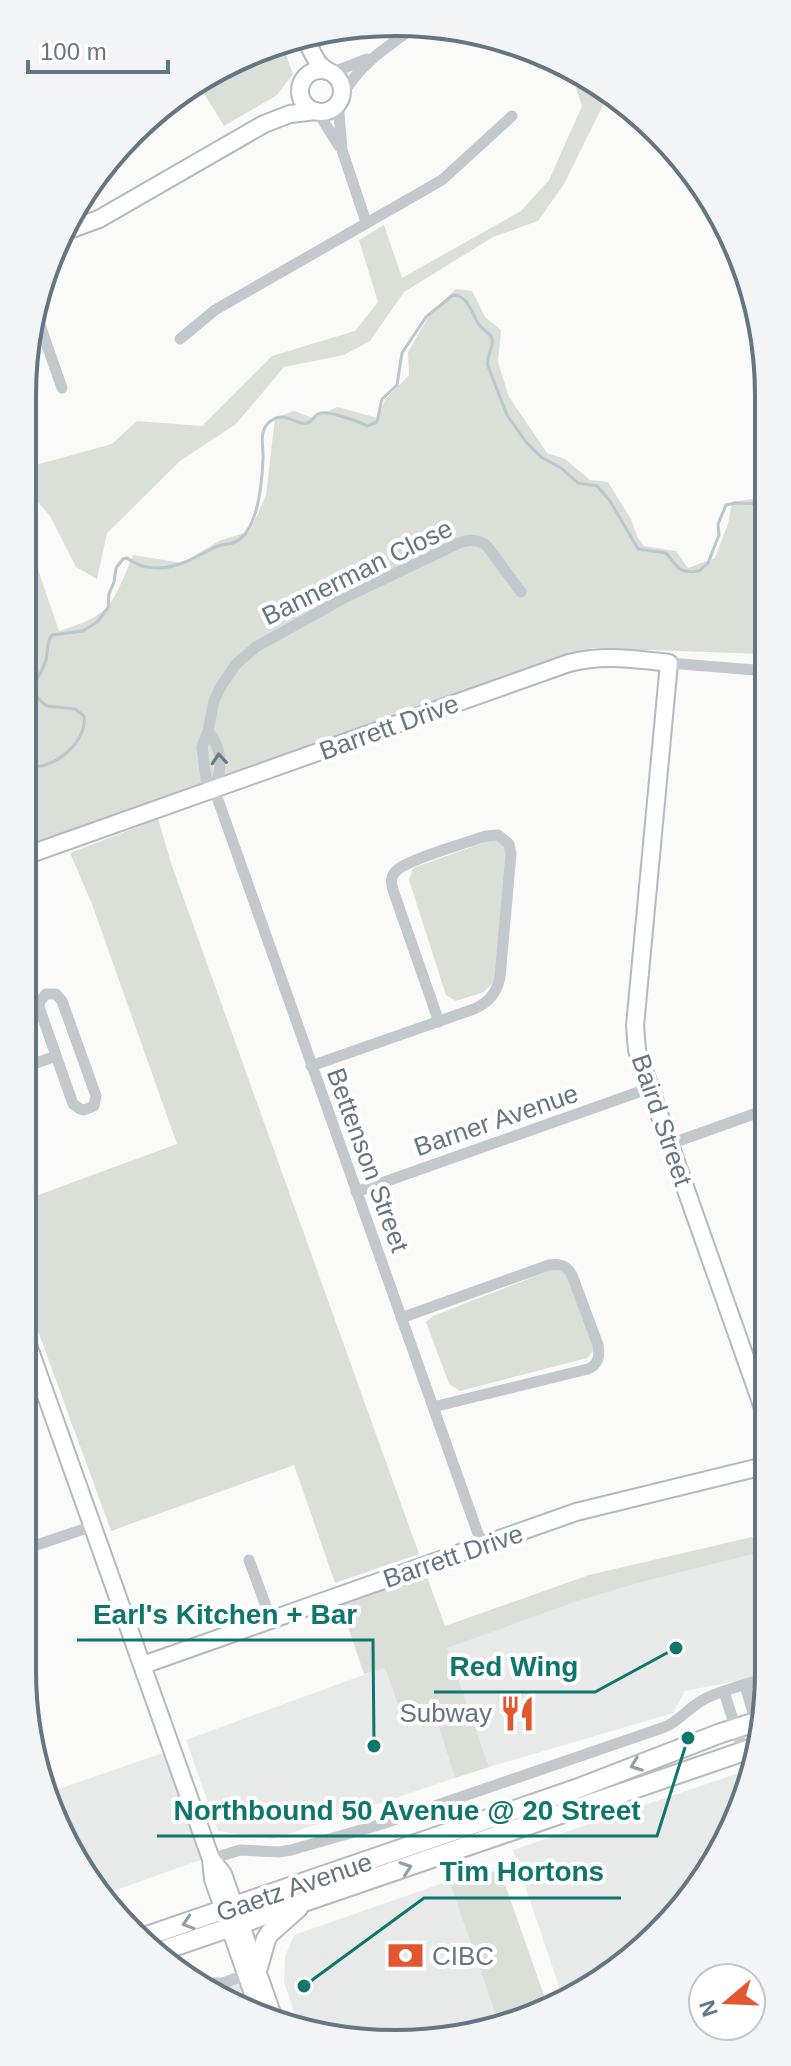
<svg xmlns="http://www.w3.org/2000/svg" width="791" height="2066" viewBox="0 0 791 2066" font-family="Arial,sans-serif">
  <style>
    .built { fill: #e8e9e9 }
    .green { fill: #dadfd7 }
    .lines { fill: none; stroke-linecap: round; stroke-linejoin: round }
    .stream { stroke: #bbc7cb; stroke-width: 3 }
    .secondary-casing { stroke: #b3babf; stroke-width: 20 }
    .primary-casing { stroke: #b5babe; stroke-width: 22 }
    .street { stroke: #c3c8cc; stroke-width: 11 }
    .secondary { stroke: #fff; stroke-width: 16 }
    .primary { stroke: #fff; stroke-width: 18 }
    .oneway { stroke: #6a7a87 }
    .oneway2 { stroke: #939fa8 }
    .labels { text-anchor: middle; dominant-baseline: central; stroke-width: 8; stroke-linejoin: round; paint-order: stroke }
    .street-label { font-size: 26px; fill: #657683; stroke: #fff }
    .poi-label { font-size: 26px; fill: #657683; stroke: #fff; text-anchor: end }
    .rim { fill: none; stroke: #657683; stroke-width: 4 }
    .leader { fill: none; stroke: #0f766e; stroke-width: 3 }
    .callout-dot { fill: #0f766e; stroke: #fff; stroke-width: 3 }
    .callout-label { font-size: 28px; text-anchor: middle; font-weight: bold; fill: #0f766e; stroke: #fff; stroke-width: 8; stroke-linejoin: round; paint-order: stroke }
  </style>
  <rect width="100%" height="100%" fill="#fafaf8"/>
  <g class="built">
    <polygon points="769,1550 768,1675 685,1691 673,1713 489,1767 446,1648 578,1601 631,1585"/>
    <polygon points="385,1667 434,1712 455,1778 273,1839 218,1831 186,1740"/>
    <polygon points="166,1752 206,1858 102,1895 44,1794"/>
    <polygon points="756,1767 692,1898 603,1981 563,1998 513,1850"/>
    <polygon points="449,1881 499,2024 469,2037 346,2041 298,2024 284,1982 285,1957 294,1935"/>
    <polygon points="247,1975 259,2011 209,1994 195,1983"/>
  </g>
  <g class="green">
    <polygon points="283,47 293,74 277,95 224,126 197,82 209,72"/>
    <polygon points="570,70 603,85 610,91 564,184 538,221 493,237 404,292 370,341 344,355 284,367 236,424 180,461 107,533 97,579 76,567 50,516 22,484 25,468 112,444 137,421 202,426 272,356 355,331 378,302 359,240 384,225 402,278 521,211 549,180 582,106"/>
    <path d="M456,289L472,291L485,317L501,330L498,362L509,397L547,453L565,459L590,480L608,482L631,519L637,536L644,546L676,551L688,568L715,558L728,524L732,502L766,497V654L593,648L568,653L413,710L22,848V523L59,631C73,627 96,619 106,608C117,597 127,569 133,555L182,563L219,541L250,531L266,495L275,418L294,411L313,418L337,407L378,418L385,400L409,375L408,352L430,314Z"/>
    <polygon points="158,819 172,866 419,1554 335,1583 294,1465 111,1531 22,1287 22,1201 177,1144 92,904 70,853"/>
    <polygon points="491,840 506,842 511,850 499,976 484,992 456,1001 446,995 409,880 413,868"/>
    <polygon points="554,1269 569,1273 597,1347 587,1358 460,1391 449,1384 426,1322 433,1316"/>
    <polygon points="769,1533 769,1550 631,1585 578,1601 447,1648 489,1767 455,1778 434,1712 405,1723 385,1668 364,1674 341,1606 426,1574 445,1626 589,1575"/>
    <polygon points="500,1870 547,2004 499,2024 449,1881"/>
  </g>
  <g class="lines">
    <path class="stream" d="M22,765C48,775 88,744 84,716L75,709L47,706C23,690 40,679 46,660C48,651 46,643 52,635L83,631L97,622L108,608L109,594L114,582L116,568L123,559L127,558C143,571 166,570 185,562C196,558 206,551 218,546C225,543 232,546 240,539C259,524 262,483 263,459C264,446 257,430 272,420C286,411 296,426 307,423C313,422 314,414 321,413C329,411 360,422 367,426L377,422L382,399L397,385L402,353L426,317L453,295C470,296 471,314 480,326C483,329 488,333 491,336C496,347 485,355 488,366L507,415L526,442L541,457L561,468L578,483L597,486L610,501L638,549L666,553C678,567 678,574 699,571L708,563L719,535L718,524L726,505L735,503L766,504"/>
    <defs>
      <g id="secondary">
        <polyline points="305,39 318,63 327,71"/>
        <circle cx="321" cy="91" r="21"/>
        <polyline points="69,230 99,219 264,124 290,114 316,111"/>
        <path d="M22,857L569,663C603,654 635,659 669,663L635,1026L637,1050L650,1088L768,1422"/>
        <polyline points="22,1328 211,1859 213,1879 259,2011"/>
        <polyline points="143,1665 576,1512 768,1465"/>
        <polyline points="211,1859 223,1874 273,2016"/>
      </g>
      <g id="primary">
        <polyline points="141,1938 576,1789 721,1733 762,1720"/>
        <polyline points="158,1952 759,1746"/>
        <polyline points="257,1971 266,1939 270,1933 298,1908"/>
      </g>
    </defs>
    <use href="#secondary" class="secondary-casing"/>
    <use href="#primary" class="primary-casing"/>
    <g class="street">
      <polyline points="331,73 367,59"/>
      <path d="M342,96C358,66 385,48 412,29"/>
      <polyline points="338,102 342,150 366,222"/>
      <polyline points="317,111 339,146"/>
      <polyline points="34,308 62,388"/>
      <polyline points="180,339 215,310 442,180 512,116"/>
      <polyline points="669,663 767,671"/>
      <path d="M208,731C223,750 223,767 214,789"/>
      <polygon points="46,994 56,994 62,1001 96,1096 94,1106 84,1110 80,1109 73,1104 39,1007 40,1001"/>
      <path d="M311,1066L474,1009C488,1003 497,993 500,977L511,854L509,844L498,835L486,836C468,842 406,860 396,871C390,877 391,883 393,890L439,1022"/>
      <polyline points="22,1068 56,1056"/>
      <polyline points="670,1144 768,1109"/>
      <polyline points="356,1192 650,1088"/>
      <path d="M401,1318L549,1265C560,1263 567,1266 572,1275L598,1345C600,1355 599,1364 588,1369L433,1407"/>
      <path d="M482,1545L218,800L214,789L206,779L202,747L208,731L214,701L221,686L236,664L256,647L346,597L459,543C469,539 478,539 487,546L521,592"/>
      <polyline points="22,1550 93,1526"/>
      <polyline points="249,1560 271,1620"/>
      <polyline points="745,1685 760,1738"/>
      <polyline points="724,1692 743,1751"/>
      <path d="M211,1859L240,1850L279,1852L291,1850L382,1824L665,1727C679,1721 688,1709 701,1701C714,1693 753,1681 768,1679"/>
      <polyline points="195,1983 223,1983 253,1972"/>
    </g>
    <use href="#secondary" class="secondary"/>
    <use href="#primary" class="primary"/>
  </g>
  <defs><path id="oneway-chevron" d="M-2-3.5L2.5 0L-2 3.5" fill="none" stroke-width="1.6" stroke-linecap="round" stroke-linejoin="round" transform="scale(2)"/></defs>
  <use class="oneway" href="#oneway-chevron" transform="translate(219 759) rotate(-95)"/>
  <g class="oneway2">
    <use href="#oneway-chevron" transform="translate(636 1765) rotate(159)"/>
    <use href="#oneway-chevron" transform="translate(406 1868) rotate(-19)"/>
    <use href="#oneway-chevron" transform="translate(188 1923) rotate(162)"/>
  </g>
  <defs>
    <symbol id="restaurant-bare" viewBox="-9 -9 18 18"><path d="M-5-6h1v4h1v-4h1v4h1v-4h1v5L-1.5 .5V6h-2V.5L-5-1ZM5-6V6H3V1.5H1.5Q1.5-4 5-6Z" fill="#e4572e" stroke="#fff" stroke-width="2.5" paint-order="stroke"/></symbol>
    <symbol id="bank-bare" viewBox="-9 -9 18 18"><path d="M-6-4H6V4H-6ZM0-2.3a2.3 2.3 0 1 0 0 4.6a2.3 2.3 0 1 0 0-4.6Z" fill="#e4572e" stroke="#fff" stroke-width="2.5" paint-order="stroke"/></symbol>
  </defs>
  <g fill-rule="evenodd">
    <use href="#restaurant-bare" x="492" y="1688" width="51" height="51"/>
    <use href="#bank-bare" x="380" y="1930" width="51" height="51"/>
  </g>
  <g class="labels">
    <g class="street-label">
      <text transform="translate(357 572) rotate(-26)">Bannerman Close</text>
      <text transform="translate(389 727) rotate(-20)">Barrett Drive</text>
      <text transform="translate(496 1120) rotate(-19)">Barner Avenue</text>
      <text transform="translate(662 1120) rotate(71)">Baird Street</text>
      <text transform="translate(368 1160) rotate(70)">Bettenson Street</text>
      <text transform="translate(453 1556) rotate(-19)">Barrett Drive</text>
      <text transform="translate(294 1887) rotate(-19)">Gaetz Avenue</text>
    </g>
    <g class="poi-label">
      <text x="492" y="1713">Subway</text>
      <text x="432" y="1956" text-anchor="start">CIBC</text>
    </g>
  </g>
  <path d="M0 0H791V2066H0ZM395 36H396A359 359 0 0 1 755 395V1671A359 359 0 0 1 396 2030H395A359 359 0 0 1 36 1671V395A359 359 0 0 1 395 36Z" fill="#f3f4f5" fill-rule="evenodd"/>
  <path class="rim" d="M395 36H396A359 359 0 0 1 755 395V1671A359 359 0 0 1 396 2030H395A359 359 0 0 1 36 1671V395A359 359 0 0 1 395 36Z"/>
  <path class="leader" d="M374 1746L373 1640H77M676 1648L595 1692H434M688 1738L657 1836H157M304 1986L424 1898H621"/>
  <g class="callout-dot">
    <circle cx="374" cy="1746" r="8"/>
    <circle cx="676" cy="1648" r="8"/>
    <circle cx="688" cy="1738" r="8"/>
    <circle cx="304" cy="1986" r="8"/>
  </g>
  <g class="callout-label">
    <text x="225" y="1624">Earl's Kitchen + Bar</text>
    <text x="514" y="1676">Red Wing</text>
    <text x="407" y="1820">Northbound 50 Avenue @ 20 Street</text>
    <text x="522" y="1881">Tim Hortons</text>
  </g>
  <g transform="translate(727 2002) rotate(251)"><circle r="38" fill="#ffffff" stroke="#c1c8cd" stroke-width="2"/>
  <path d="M0-6L14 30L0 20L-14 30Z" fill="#e4572e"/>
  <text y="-12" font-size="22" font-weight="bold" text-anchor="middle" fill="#657683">N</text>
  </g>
  <path d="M28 60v12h140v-12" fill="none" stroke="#657683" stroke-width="4"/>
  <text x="40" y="60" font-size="24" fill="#657683" stroke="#ffffff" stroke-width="6" paint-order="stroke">100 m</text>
</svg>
